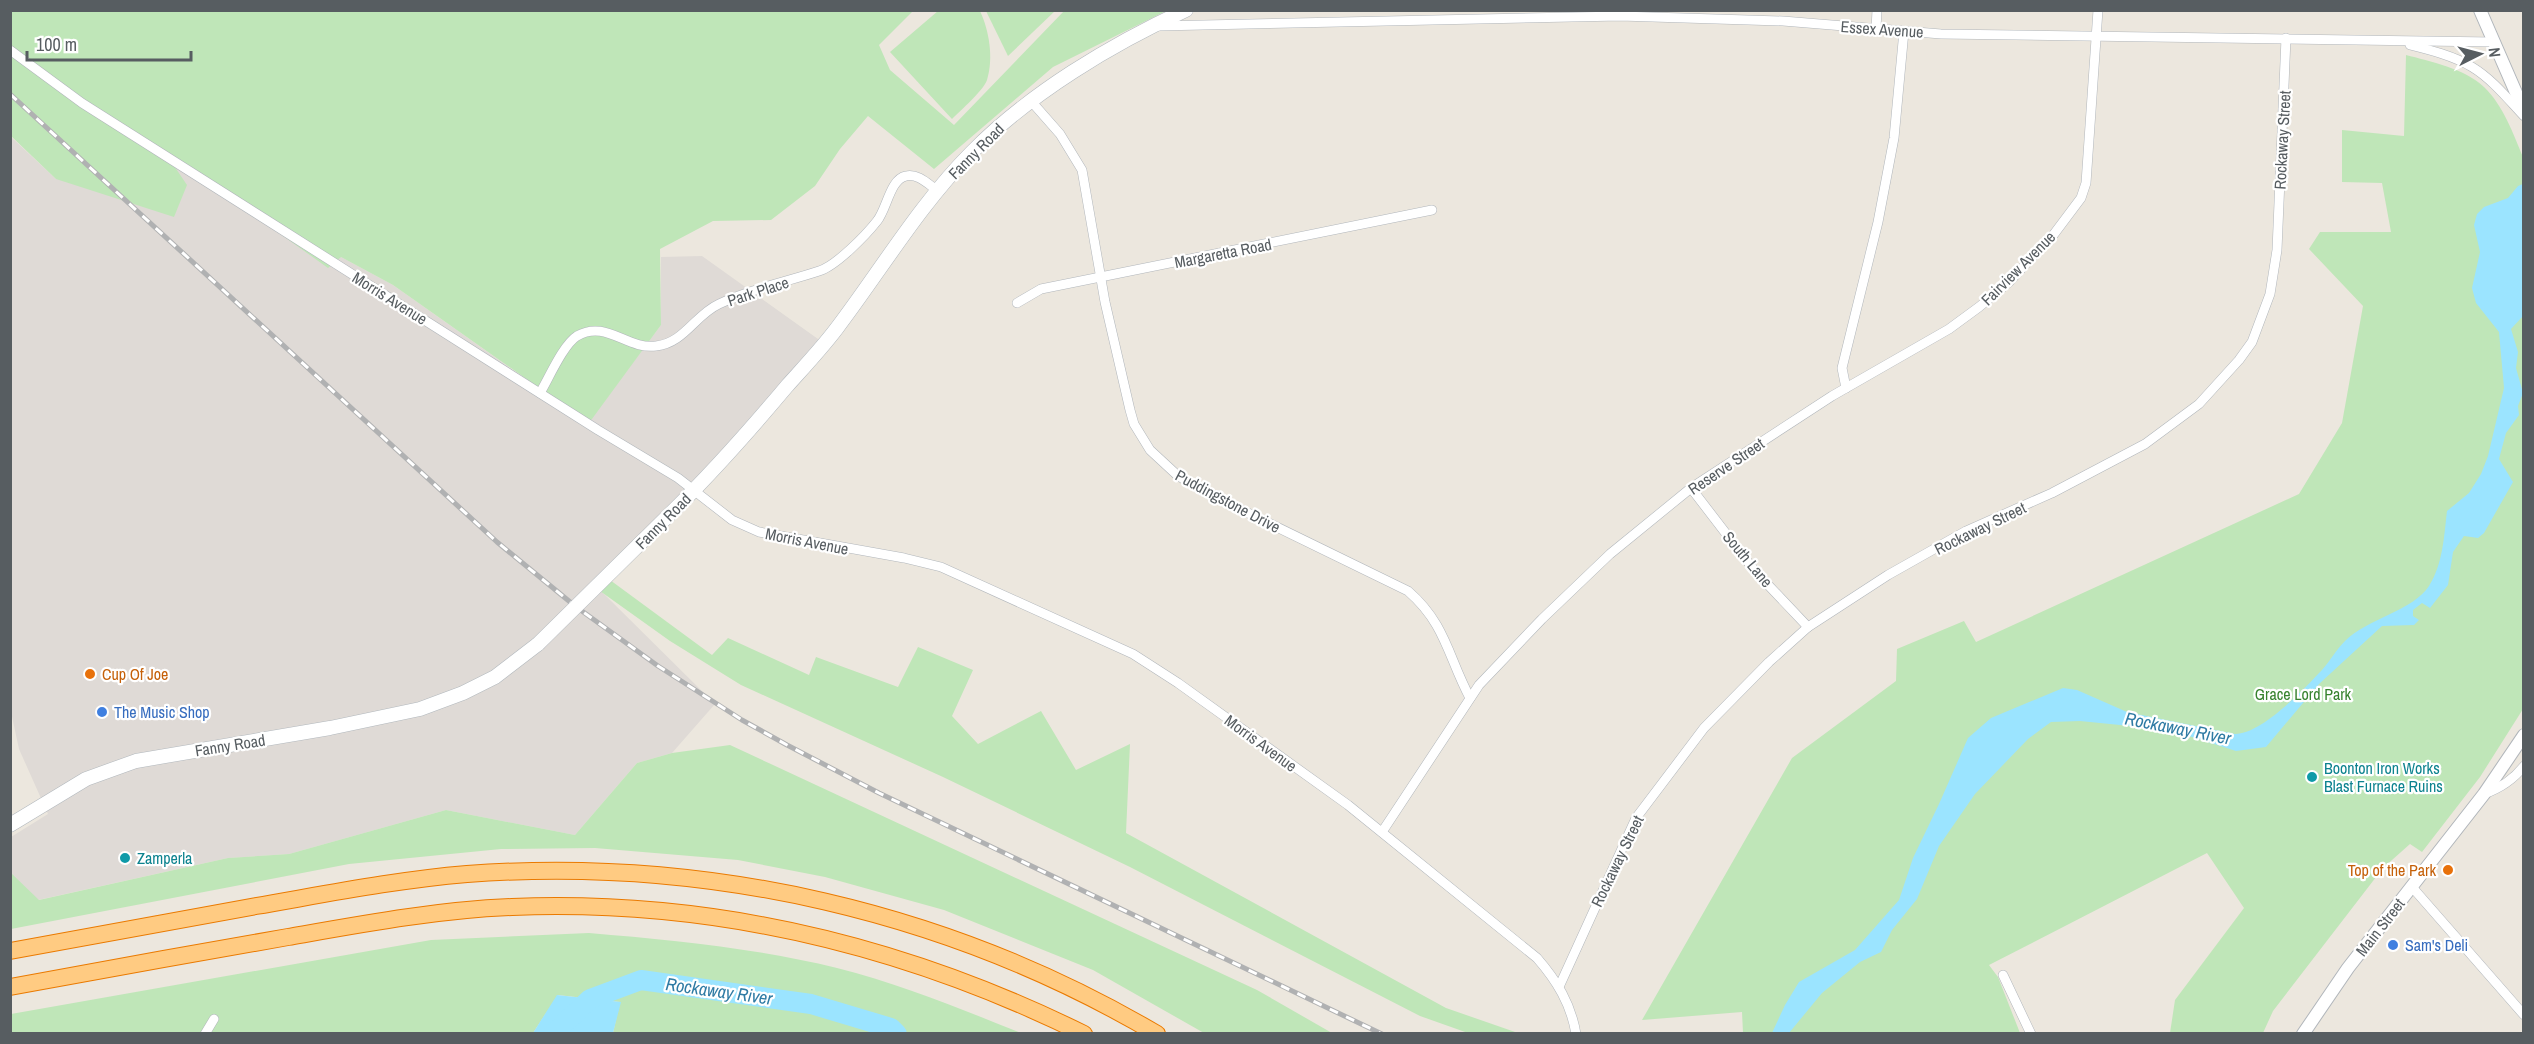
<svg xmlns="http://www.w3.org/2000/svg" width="2534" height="1044" viewBox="0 0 2534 1044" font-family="'Archivo Narrow',sans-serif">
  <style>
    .industrial { fill: #dfdad6 }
    .green { fill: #bfe6b8 }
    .water { fill: #9be4ff }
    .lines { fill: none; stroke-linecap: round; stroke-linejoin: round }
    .river { stroke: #9be4ff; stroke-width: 20 }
    .minor-casing { stroke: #b1b6bb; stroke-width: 10 }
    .tertiary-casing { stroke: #b1b6bb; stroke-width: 14 }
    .secondary-casing { stroke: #b2b8bd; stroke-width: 15 }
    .motorway-casing { stroke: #ea7a00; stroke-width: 18 }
    .minor { stroke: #fff; stroke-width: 9 }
    .tertiary { stroke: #fff; stroke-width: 12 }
    .secondary { stroke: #fff; stroke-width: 14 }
    .motorway { stroke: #ffcb82; stroke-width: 16 }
    .rail-casing { stroke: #b0b1b2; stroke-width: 5 }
    .rail { stroke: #fff; stroke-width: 3; stroke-dasharray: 9; stroke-linecap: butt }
    .secondary-bridge-casing { stroke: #b2b8bd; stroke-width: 15; stroke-linecap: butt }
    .secondary-bridge { stroke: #fff; stroke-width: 14 }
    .food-dot { fill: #e8710a; stroke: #fff; stroke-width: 2 }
    .shop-dot { fill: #3f7fe0; stroke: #fff; stroke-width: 2 }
    .culture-dot { fill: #0f9aa8; stroke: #fff; stroke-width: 2 }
    .labels { text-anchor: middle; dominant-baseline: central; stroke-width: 4.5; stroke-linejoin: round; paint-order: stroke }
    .street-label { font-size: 16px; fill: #575d61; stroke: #fff }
    .food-label { font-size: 16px; fill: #c56008; stroke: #fff; text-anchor: start }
    .park-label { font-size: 16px; fill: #37822e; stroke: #fff }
    .shop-label { font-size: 16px; fill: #366cbe; stroke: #fff; text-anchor: start }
    .culture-label { font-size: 16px; fill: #0d838f; stroke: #fff; text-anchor: start }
    .water-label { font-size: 18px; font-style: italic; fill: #2f7ba4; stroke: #fff }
  </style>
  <rect width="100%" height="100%" fill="#ece7de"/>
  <polygon class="industrial" points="10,136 56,179 162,149 341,257 393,285 588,423 661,325 661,257 702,256 825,344 601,591 715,704 672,753 637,763 575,835 446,810 289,854 228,858 38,900 10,873 11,837 48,814 19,749 11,712"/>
  <g class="green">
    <polygon points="10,11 913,11 879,45 890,70 954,125 1064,11 1166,11 1053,67 934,169 868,116 840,149 815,186 771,220 713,221 660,249 661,325 589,423 393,285 341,257 328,268 164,151 187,185 174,217 56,179 11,136"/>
    <path d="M938,11H980C989,30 994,58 987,80C983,91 961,110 952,119L890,52Z"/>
    <polygon points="986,11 1055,11 1008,56"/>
    <path d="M2406,55C2429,61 2466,69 2484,87C2503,105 2513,133 2523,157V709L2480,777L2422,852L2410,844L2383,868L2273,1011L2263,1033H2170L2175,1000L2244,908L2207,853L1989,965L1998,977L2020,1033H1743L1742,1012L1642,1020L1792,758L1896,681L1897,649L1964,621L1976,642L2299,494L2342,423L2363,306L2309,249L2320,232H2391L2382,183L2342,182V130L2404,136Z"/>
    <polygon points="610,580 712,655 728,638 809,675 816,657 898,687 918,647 973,670 952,716 978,744 1041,711 1076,770 1130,744 1126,833 1446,1008 1518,1033 1468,1033 1420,1016 1130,867 943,777 741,685 670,641 600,591"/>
    <polygon points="730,745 1257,990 1332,1033 1204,1033 1093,970 944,910 825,877 738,860 595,848 501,849 349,864 11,929 11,873 39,900 228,858 289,854 446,810 575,835 637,763 672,753"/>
    <path d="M589,933C672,940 755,948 837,968C901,984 961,1009 1021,1033H613L620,1002L558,995L533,1033L11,1034V1014L431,940Z"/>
  </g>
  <g class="water">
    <path d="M2523,184V316L2511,329L2518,352L2516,368L2523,393L2518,406L2519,415L2506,433L2499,459L2513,482L2484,533L2478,538L2464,536L2453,552L2448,585L2430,608L2422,603L2413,610V616L2419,620L2414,625L2382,626L2319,684L2266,747L2236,751L2170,730L2080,721L2051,722L2028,739L1975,794L1939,846L1917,899L1892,930L1881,952L1860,962L1822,993L1789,1033H1772L1785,1005L1799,982L1855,950L1899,900L1913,858L1939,804L1968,738L1991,718L2063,688L2077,690L2127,712L2235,734C2262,734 2303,690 2322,670C2330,661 2336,650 2345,641C2367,619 2414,610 2429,586C2443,564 2444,536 2447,511L2469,493L2481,474L2488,456L2504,388L2499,332L2476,303L2472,288L2480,252L2474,225L2477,214L2484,207L2508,198L2518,186Z"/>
    <polygon points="557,995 621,1002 613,1033 533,1033"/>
  </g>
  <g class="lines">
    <polyline class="river" points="553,1034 590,999 641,980 811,1004 891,1028 897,1034"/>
    <defs>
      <g id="minor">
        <polyline points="1158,26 1620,16 1783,21 1941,34 2493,42"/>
        <polyline points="1876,29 1877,10"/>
        <path d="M2410,45C2430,50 2454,56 2472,67C2492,79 2508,99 2524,116"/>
        <path d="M10,50L82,103L598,430L678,478L732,520L759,532L904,558L941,567L1133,654L1178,683L1348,805L1537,958C1557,981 1571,1004 1576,1034"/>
        <path d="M1031,101L1060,134L1082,170L1105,302L1130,410L1134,424L1150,450L1177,475L1201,490L1408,591C1446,624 1448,657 1470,698"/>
        <polyline points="1017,303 1041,289 1432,210"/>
        <polyline points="1846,388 1842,368 1878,222 1894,138 1904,31"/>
        <path d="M540,393C549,378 563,345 577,336C606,319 627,350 656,346C684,343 695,315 719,304C750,289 786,282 819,271C836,266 866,235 877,221C887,209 890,179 906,176C918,173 929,185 938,191"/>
        <polyline points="1691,488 1754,570 1808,627"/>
        <path d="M2484,794C2501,788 2513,780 2524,766"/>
        <polyline points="1382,832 1479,685 1542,619 1610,554 1691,488 1832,396 1949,329 1979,307 2008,283 2054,234 2081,198 2086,183 2098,10"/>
        <polyline points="2412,887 2524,1015"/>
        <polyline points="2003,975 2031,1034"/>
        <polyline points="1559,987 1636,818 1704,728 1769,662 1808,627 1888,575 1966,531 2052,493 2145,444 2199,404 2239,360 2252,342 2270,294 2277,250 2286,38"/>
        <polyline points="205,1034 214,1019"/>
      </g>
      <g id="tertiary">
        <polyline points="2480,10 2524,111"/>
        <polyline points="2303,1034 2348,968 2484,794 2524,735"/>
      </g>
      <g id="secondary">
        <path d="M671,513C712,473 750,430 787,386C804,367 822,348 837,328C881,270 920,204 972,152C1030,93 1112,44 1186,10"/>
        <polyline points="10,825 86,779 136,761 330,728 420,709 463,693 495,677 538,644"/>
      </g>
      <g id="motorway">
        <path d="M10,951C92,936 174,921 256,906C326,894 396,880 467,874C708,856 950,912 1157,1034"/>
        <path d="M10,987C103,970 195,953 288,937C362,924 437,910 512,907C714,899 903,945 1084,1034"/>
      </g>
    </defs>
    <use href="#minor" class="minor-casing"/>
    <use href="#tertiary" class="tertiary-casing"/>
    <use href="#secondary" class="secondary-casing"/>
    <use href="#motorway" class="motorway-casing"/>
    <use href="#minor" class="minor"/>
    <use href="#tertiary" class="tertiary"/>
    <use href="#secondary" class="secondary"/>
    <use href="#motorway" class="motorway"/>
    <defs>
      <polyline id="rail" points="10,94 497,542 575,606 658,666 742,720 787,745 879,793 1382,1034"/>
    </defs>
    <use href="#rail" class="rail-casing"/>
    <use href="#rail" class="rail"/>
    <defs>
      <polyline id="secondary-bridge" points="538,644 671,513"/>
    </defs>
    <use href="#secondary-bridge" class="secondary-bridge-casing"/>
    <use href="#secondary-bridge" class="secondary-bridge"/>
  </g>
  <g class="food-dot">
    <circle cx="90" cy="674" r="6"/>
    <circle cx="2448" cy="870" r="6"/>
  </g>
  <g class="shop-dot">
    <circle cx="102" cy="712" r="6"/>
    <circle cx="2393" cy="945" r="6"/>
  </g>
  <g class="culture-dot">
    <circle cx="2312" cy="777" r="6"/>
    <circle cx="125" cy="858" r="6"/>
  </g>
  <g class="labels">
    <g class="street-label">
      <text transform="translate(1882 29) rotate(4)">Essex Avenue</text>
      <text transform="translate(2282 140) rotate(-87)">Rockaway Street</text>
      <text transform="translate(976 151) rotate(-45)">Fanny Road</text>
      <text transform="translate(1223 253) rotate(-11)">Margaretta Road</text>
      <text transform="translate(2018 268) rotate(-45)">Fairview Avenue</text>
      <text transform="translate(758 291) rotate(-18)">Park Place</text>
      <text transform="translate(390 298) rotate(32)">Morris Avenue</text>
      <text transform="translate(1726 466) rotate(-34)">Reserve Street</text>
      <text transform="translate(1228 501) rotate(28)">Puddingstone Drive</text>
      <text transform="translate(663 521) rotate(-45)">Fanny Road</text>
      <text transform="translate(1980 528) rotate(-26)">Rockaway Street</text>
      <text transform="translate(807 541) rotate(11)">Morris Avenue</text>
      <text transform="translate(1748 559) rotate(50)">South Lane</text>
      <text transform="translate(1261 743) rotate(36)">Morris Avenue</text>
      <text transform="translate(230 745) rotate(-9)">Fanny Road</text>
      <text transform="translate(1617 861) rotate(-64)">Rockaway Street</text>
      <text transform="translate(2380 927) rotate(-52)">Main Street</text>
    </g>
    <g class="food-label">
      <text x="102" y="674">Cup Of Joe</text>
      <text x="2436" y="870" text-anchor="end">Top of the Park</text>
    </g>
    <g class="park-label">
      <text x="2303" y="694">Grace Lord Park</text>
    </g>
    <g class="shop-label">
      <text x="114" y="712">The Music Shop</text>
      <text x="2405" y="945">Sam's Deli</text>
    </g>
    <g class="culture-label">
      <text x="2324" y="768">Boonton Iron Works<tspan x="2324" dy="18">Blast Furnace Ruins</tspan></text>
      <text x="137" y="858">Zamperla</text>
    </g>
    <g class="water-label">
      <text transform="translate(2178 728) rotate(11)">Rockaway River</text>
      <text transform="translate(719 991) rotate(8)">Rockaway River</text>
    </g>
  </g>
  <rect width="2534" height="1044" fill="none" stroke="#575d61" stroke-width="24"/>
  <g transform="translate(2480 54) rotate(84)" stroke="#ffffff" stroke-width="4.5" paint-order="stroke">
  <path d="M0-4.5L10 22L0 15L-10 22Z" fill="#575d61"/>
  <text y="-9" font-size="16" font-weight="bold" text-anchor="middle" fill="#575d61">N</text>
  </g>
  <path d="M27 51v9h164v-9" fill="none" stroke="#575d61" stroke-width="3"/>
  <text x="36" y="51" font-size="18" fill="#575d61" stroke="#ffffff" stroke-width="4.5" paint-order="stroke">100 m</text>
</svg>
